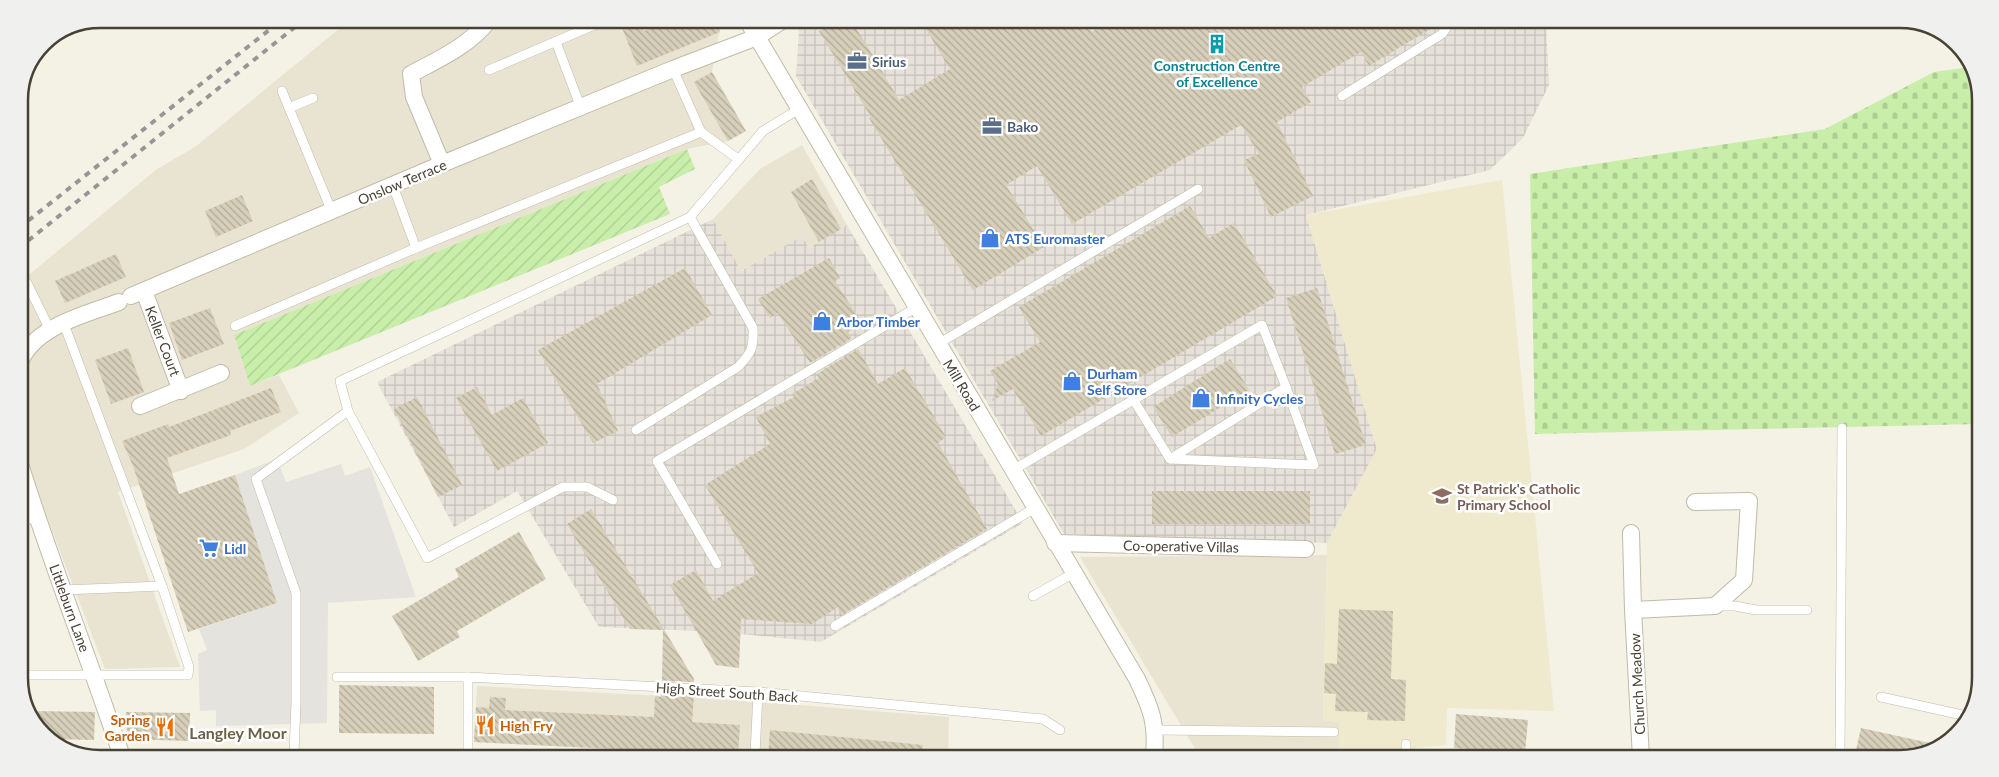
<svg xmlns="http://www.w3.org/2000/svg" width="1999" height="777" viewBox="0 0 1999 777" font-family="Lato,sans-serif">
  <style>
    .residential { fill: #e9e4d2 }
    .industrial { fill: url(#industrial-grid) }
    .education { fill: #efe9cd }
    .cemetery { fill: url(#cemetery-stones) }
    .garden { fill: url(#garden-furrows) }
    .parking { fill: #e5e3de }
    .building { fill: url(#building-back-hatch) }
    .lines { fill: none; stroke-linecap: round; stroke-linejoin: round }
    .lane-casing { stroke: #c1bba6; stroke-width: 10 }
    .street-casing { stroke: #c1bba6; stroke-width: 18 }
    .lane { stroke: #fff; stroke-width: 9 }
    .street { stroke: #fff; stroke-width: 16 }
    .rail { stroke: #969696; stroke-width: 4; stroke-dasharray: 6 6; stroke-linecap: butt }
    .labels { text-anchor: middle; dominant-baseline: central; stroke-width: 5; stroke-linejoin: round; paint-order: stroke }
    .service-label { font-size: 14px; font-weight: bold; fill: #4e5e75; stroke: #fff; text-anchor: start }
    .culture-label { font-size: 14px; font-weight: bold; fill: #0d838f; stroke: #fff }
    .street-label { font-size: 14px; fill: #484234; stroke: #fff }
    .shop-label { font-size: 14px; font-weight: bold; fill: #366cbe; stroke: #fff; text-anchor: start }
    .education-label { font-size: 14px; font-weight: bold; fill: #785e54; stroke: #fff; text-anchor: start }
    .food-label { font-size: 14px; font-weight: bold; fill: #c56008; stroke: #fff; text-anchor: end }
    .quarter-label { font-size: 16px; font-weight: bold; fill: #6c624a; stroke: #fff }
    .rim { fill: none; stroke: #484234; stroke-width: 2.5 }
  </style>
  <defs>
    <pattern id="industrial-grid" width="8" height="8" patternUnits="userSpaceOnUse" patternTransform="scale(1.25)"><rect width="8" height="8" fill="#e6e2da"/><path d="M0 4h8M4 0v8" fill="none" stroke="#c7c3bc"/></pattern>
    <pattern id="cemetery-stones" width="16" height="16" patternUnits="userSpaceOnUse" patternTransform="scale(1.25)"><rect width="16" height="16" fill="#c8eea9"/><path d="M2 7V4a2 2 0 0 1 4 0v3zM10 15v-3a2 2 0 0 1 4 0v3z" fill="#adcd92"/></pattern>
    <pattern id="garden-furrows" width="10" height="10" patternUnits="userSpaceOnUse" patternTransform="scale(1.25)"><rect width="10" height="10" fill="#c8eea9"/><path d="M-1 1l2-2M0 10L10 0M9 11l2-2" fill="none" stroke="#adcd92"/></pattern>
    <pattern id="building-back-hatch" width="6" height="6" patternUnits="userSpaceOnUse" patternTransform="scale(1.25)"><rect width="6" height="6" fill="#d7cfb9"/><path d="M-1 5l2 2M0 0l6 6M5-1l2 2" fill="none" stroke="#b0aa97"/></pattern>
  </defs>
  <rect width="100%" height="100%" fill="#f4f1e5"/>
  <g class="residential">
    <polygon points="351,19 717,20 720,28 712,72 746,131 728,141 687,149 234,335 250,386 279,375 299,413 244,449 118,492 180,667 105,669 40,499 19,505 19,283 157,169 195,147"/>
    <polygon points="802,145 847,225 809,248 802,236 741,271 713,219 760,169"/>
    <polygon points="1327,555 1323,720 1339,722 1339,757 1200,757 1080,557"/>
    <polygon points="477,686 737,700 949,717 948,756 722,755 474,742"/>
  </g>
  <g class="industrial">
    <polygon points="791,20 1546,22 1549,85 1523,138 1490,170 1306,215 1377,449 1327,543 1064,534 796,76 799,31"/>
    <polygon points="713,219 741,271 802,236 809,248 847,225 1023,523 821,642 721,632 599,627 517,491 454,527 377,382"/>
  </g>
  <polygon class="education" points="1502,180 1554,711 1447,708 1446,745 1415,748 1414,757 1339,757 1339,722 1323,720 1327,543 1377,449 1306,215"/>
  <polygon class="cemetery" points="1970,67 1980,94 1978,424 1535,434 1530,174 1825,129 1934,72"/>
  <polygon class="garden" points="687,149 695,169 659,187 670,214 250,386 234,335"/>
  <polygon class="parking" points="277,459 286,482 341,464 345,476 370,467 416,597 328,603 327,723 216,726 216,710 200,711 198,654 207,650 199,629 277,603 235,475"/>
  <g class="building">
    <polygon points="619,20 640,20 644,31 672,20 716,20 720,32 637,66"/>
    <polygon points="838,21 852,21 899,100 950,69 921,21 1086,21 1092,32 1110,21 1442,22 1369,66 1361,52 1302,87 1311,102 1277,122 1313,196 1271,217 1244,160 1259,154 1241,125 1072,224 1037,166 1006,185 1044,247 973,290 869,118 871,117 819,31"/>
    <polygon points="712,72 746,131 728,141 694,82"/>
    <polygon points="812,179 841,229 819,242 791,192"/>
    <polygon points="242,195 253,221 216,237 205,211"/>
    <polygon points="1190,206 1209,238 1234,223 1277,296 1041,436 1013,389 992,401 998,384 990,371 1040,342 1019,307"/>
    <polygon points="116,254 126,277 65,303 55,281"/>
    <polygon points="829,258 840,278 835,281 862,323 848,332 852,338 810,363 778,313 770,318 758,299"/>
    <polygon points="685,268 712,315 597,384 618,431 593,443 538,350"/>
    <polygon points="1317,288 1366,445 1335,454 1286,298"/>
    <polygon points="210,308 224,344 182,360 169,323"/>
    <polygon points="128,348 144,392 111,404 95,360"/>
    <polygon points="858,349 878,384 905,368 946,437 938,443 987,529 840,616 838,607 812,624 741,619 739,668 716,665 670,585 696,570 713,601 758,573 705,485 770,444 756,417 794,397 792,394 819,378 817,374"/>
    <polygon points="1230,359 1249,390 1172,437 1153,407"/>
    <polygon points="477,387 492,415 523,398 548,443 497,471 456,398"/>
    <polygon points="271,388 281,412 230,431 231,435 167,458 179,494 235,475 277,603 188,632 133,466 122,441 168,424 169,427"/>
    <polygon points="417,397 462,485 438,497 394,409"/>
    <rect x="1152" y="491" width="158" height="33"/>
    <polygon points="591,509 694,679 694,682 662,681 663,630 630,629 567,524"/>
    <polygon points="519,532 546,579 457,631 460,637 418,661 392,616 459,577 455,569"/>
    <polygon points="1339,609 1393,611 1391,679 1406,680 1405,721 1367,720 1368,712 1335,711 1336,694 1324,693 1325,663 1337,664"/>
    <polygon points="339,685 434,687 434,734 339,733"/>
    <polygon points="661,693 694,695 692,722 740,725 738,755 474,742 476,707 489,708 490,697 506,698 505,710 654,717 655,696 661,697"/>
    <polygon points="30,711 95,712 94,740 53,739 36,727"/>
    <polygon points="126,712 190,713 189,741 127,739"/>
    <polygon points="1456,714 1528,720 1525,753 1454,748"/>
    <polygon points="1861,728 1939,745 1900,758 1856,750"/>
    <polygon points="770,730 923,745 922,756 768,756"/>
  </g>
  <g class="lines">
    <defs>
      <g id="lane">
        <polyline points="556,42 581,108"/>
        <polyline points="673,69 701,132 738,159"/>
        <polyline points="489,70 606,20"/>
        <polyline points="282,91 332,212"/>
        <polyline points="1342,96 1442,34 1450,22"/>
        <polyline points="289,108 313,98"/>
        <polyline points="393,186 416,248"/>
        <polyline points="27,283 50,330"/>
        <polyline points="235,326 416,248 701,132"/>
        <polyline points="938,344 1198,189"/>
        <path d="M636,430L738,367C751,353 754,349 753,328L690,217"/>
        <polyline points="1170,459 1314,465 1286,387"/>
        <polyline points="1013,470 1262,325 1286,387 1170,459 1133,399"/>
        <polyline points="613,500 587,487 563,487 427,558 348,411 340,381 690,217 763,131 799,109"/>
        <polyline points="19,522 37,517"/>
        <polyline points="717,564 657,461 917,307"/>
        <polyline points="63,590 162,586"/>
        <polyline points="1033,596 1074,573"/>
        <polyline points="1718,606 1735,606 1756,610 1807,610"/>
        <polyline points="835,626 1035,508"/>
        <polyline points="19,675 188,675 189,667 162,586 64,324"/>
        <polyline points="337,677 468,677"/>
        <polyline points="1881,697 1967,716"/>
        <polyline points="1155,730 1334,732"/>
        <polyline points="294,754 296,702 296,593 256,479 348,411"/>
        <polyline points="468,755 468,677 758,692 1043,719 1060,730"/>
        <polyline points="755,755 758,692"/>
        <polyline points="1406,757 1406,744"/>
        <polyline points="1840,758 1842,428"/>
      </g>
      <g id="street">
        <path d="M747,20L1137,679C1151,708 1157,723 1154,756"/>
        <path d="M442,164L414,97L411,74C439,59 469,46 489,20"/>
        <polyline points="144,291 181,391"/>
        <polyline points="131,296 442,164 673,69 757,37 783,20"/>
        <path d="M19,364C34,326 84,315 119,302"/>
        <polyline points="140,406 221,373"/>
        <path d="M19,461C50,560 88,656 121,754"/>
        <polyline points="1631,533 1633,610 1641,758"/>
        <polyline points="1055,543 1306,549"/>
        <polyline points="1633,610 1715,606 1744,580 1749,501 1695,502"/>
      </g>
    </defs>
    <use href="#lane" class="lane-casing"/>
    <use href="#street" class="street-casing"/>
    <use href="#lane" class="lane"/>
    <use href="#street" class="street"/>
    <g class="rail">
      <polyline points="19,228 283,19"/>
      <polyline points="19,248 305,19"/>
    </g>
  </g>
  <defs>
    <symbol id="building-bare" viewBox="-9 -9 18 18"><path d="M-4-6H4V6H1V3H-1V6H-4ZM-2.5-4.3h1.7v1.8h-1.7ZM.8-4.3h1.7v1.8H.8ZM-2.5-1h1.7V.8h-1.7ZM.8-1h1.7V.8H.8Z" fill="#0f9aa8" stroke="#fff" stroke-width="2.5" paint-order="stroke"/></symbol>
    <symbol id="office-bare" viewBox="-9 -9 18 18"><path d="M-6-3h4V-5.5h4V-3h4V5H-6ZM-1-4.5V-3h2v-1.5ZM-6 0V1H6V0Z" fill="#5c6f8a" stroke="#fff" stroke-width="2.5" paint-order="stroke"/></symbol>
    <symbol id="shop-bare" viewBox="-9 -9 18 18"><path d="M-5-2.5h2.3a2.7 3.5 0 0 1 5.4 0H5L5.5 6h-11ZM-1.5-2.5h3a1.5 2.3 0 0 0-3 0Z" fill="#3f7fe0" stroke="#fff" stroke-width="2.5" paint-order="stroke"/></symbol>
    <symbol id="school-bare" viewBox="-9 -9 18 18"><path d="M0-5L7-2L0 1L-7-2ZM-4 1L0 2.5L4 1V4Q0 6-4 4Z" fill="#8d6e63" stroke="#fff" stroke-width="2.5" paint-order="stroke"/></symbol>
    <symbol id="supermarket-bare" viewBox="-9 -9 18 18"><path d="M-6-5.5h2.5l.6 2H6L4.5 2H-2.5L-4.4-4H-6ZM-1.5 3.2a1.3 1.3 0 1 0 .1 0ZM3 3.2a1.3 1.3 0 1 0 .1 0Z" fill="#3f7fe0" stroke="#fff" stroke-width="2.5" paint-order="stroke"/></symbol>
    <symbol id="restaurant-bare" viewBox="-9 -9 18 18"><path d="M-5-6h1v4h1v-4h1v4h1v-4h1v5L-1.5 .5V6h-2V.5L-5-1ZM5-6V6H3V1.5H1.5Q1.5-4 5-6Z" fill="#e8710a" stroke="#fff" stroke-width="2.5" paint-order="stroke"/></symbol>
  </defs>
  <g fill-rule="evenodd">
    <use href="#building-bare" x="1203" y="30" width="28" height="28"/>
    <use href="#office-bare" x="843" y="47" width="28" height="28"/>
    <use href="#office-bare" x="978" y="112" width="28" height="28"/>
    <use href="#shop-bare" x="976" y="224" width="28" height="28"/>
    <use href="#shop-bare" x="808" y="307" width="28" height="28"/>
    <use href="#shop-bare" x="1058" y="367" width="28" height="28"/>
    <use href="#shop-bare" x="1187" y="384" width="28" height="28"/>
    <use href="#school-bare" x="1428" y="482" width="28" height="28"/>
    <use href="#supermarket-bare" x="195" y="534" width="28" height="28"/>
    <use href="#restaurant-bare" x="471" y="711" width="28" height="28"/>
    <use href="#restaurant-bare" x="151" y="713" width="28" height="28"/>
  </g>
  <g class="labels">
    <g class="service-label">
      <text x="872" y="61">Sirius</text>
      <text x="1007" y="126">Bako</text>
    </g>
    <g class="culture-label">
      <text x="1217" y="65">Construction Centre<tspan x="1217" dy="16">of Excellence</tspan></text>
    </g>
    <g class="street-label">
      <text transform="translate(402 182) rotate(-23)">Onslow Terrace</text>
      <text transform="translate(163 341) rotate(69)">Keller Court</text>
      <text transform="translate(962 385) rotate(59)">Mill Road</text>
      <text transform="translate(1181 546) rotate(1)">Co-operative Villas</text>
      <text transform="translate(70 608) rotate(70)">Littleburn Lane</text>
      <text transform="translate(1637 684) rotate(-93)">Church Meadow</text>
      <text transform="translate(727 692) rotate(4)">High Street South Back</text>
    </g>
    <g class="shop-label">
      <text x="1005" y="238">ATS Euromaster</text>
      <text x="837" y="321">Arbor Timber</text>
      <text x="1087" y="373">Durham<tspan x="1087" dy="16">Self Store</tspan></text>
      <text x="1216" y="398">Infinity Cycles</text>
      <text x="224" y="548">Lidl</text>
    </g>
    <g class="education-label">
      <text x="1457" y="488">St Patrick's Catholic<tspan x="1457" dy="16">Primary School</tspan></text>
    </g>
    <g class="food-label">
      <text x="150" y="719">Spring<tspan x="150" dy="16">Garden</tspan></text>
      <text x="500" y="725" text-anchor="start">High Fry</text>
    </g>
    <g class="quarter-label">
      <text x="238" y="732">Langley Moor</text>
    </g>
  </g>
  <path d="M0 0H1999V777H0ZM100 28H1900A72 72 0 0 1 1972 100V678A72 72 0 0 1 1900 750H100A72 72 0 0 1 28 678V100A72 72 0 0 1 100 28Z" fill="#f0f0ef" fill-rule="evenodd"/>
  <path class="rim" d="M100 28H1900A72 72 0 0 1 1972 100V678A72 72 0 0 1 1900 750H100A72 72 0 0 1 28 678V100A72 72 0 0 1 100 28Z"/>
</svg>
